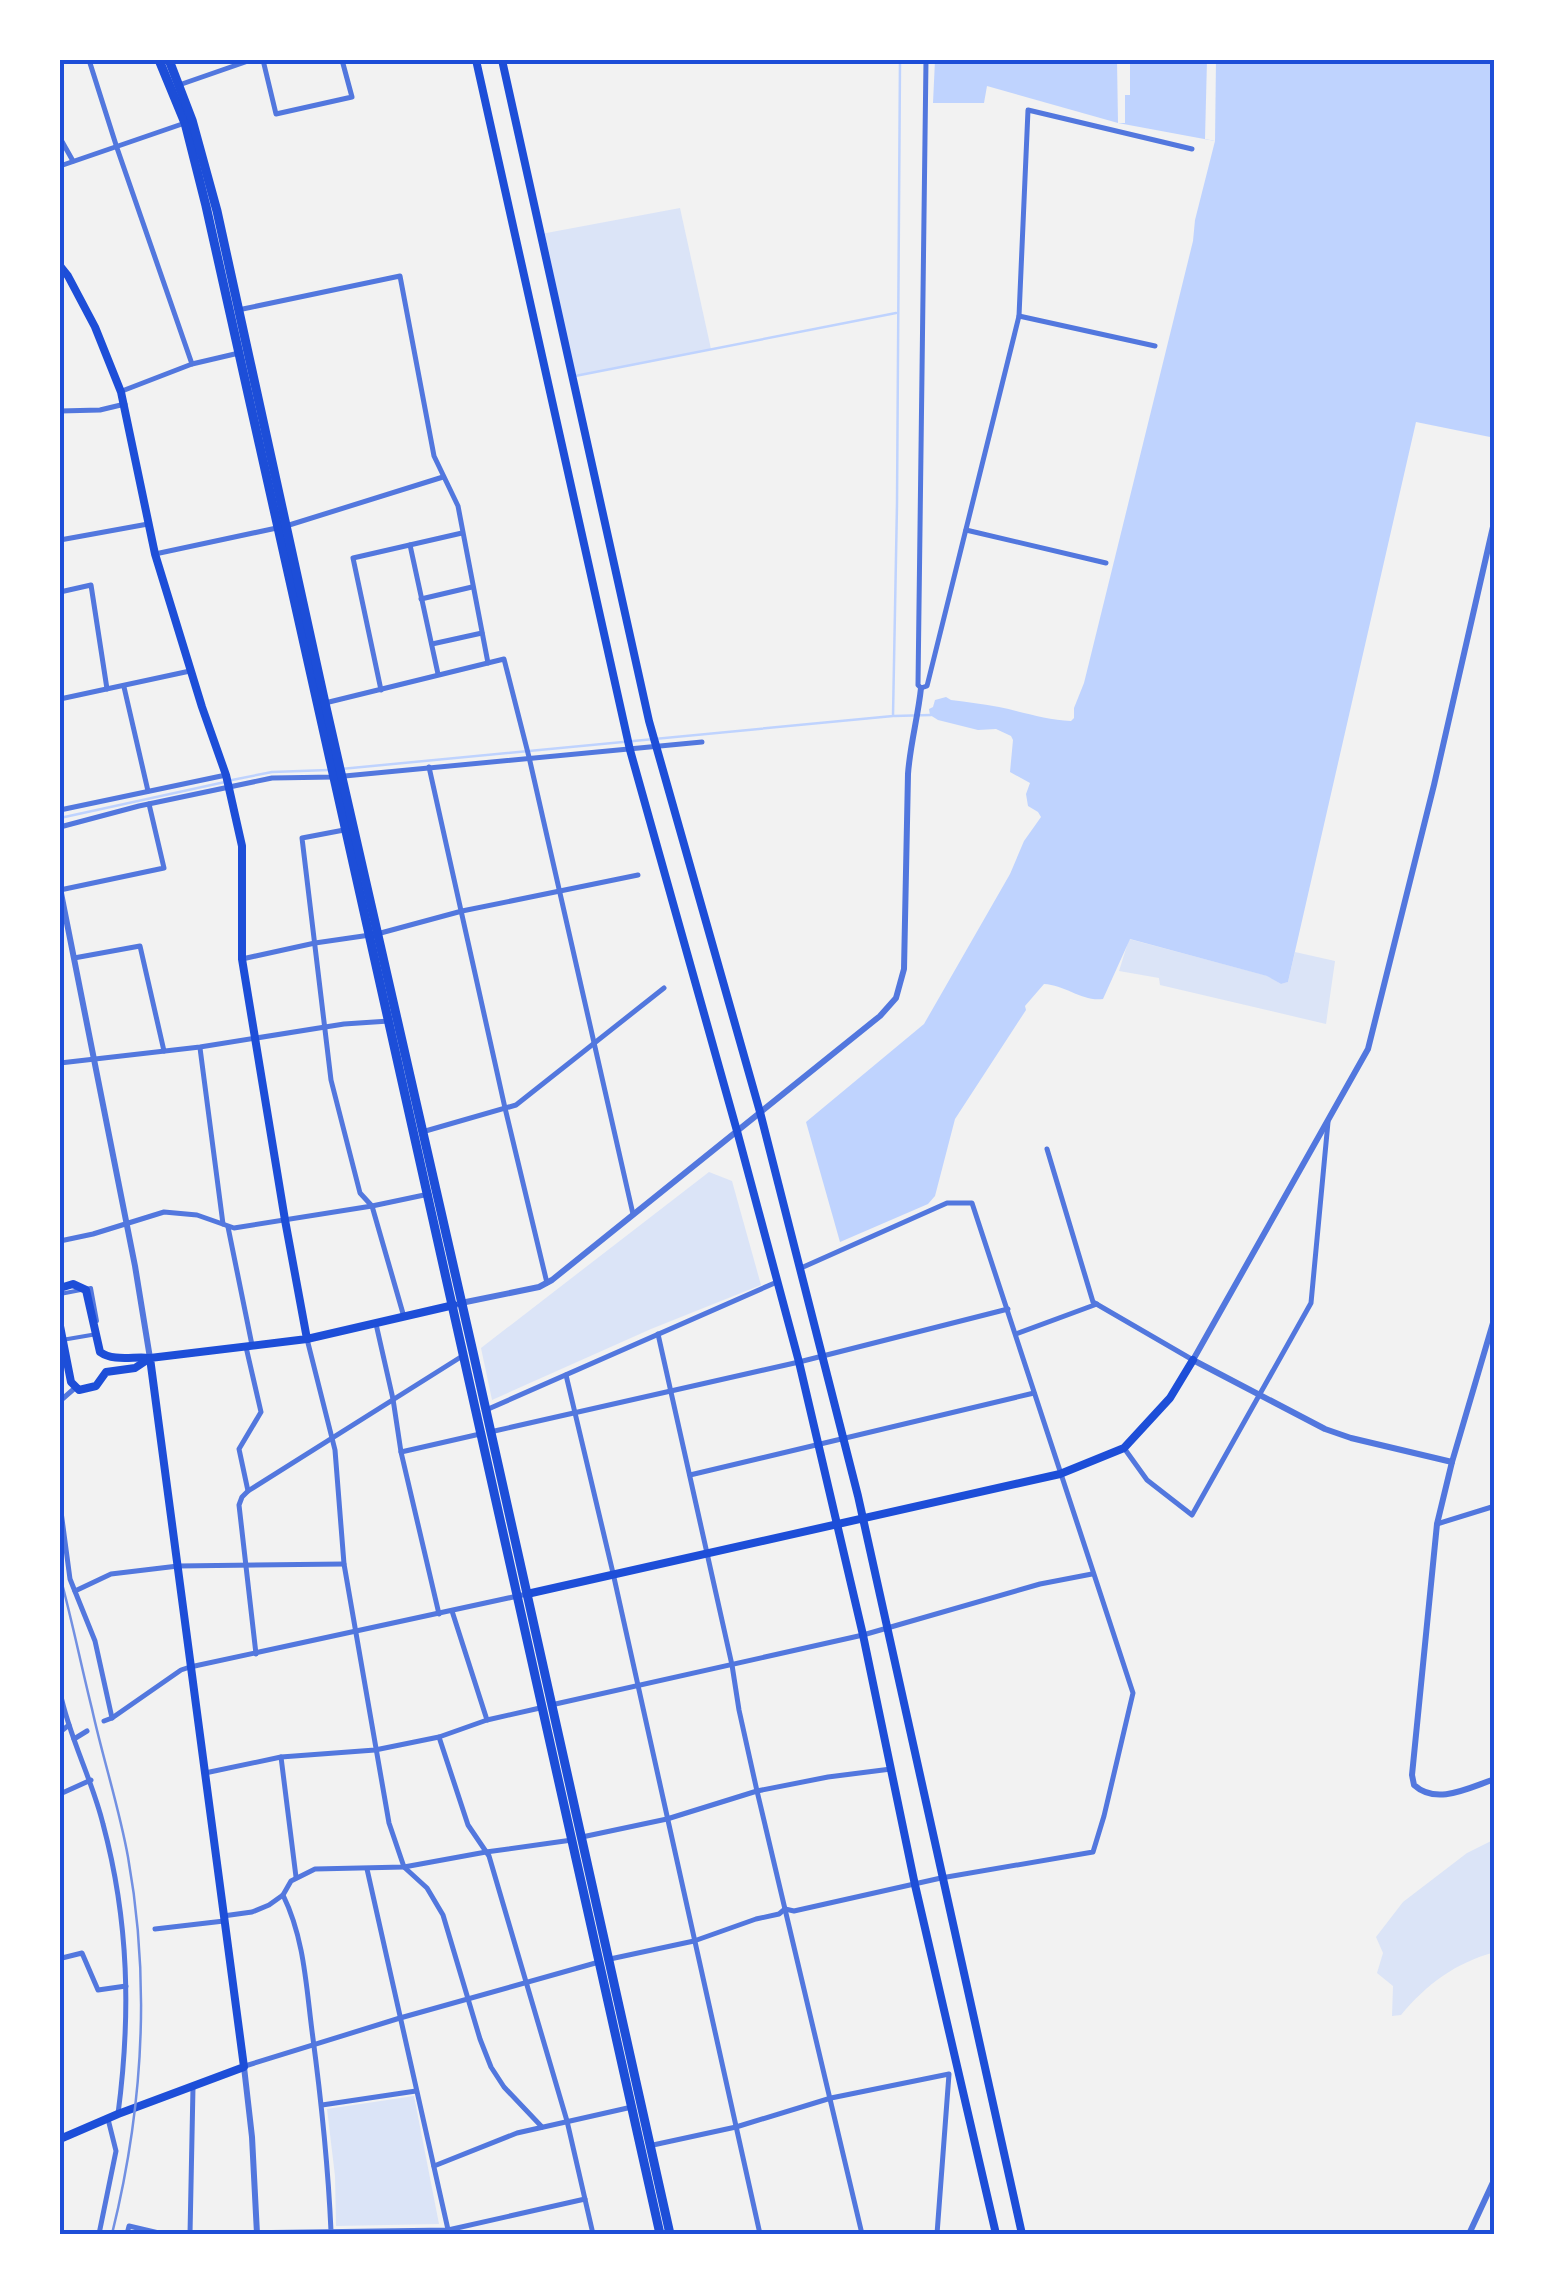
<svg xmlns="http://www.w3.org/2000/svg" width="1555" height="2294" viewBox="0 0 1555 2294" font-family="Arial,sans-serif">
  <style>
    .green { fill: #dbe4f7 }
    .water { fill: #bfd3fe }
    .pier { fill: #f2f2f2 }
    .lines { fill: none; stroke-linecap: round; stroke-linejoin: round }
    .stream { stroke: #bfd3fe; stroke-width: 2.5 }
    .pedestrian { stroke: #5277de; stroke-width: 4 }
    .minor { stroke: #5277de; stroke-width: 5 }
    .tertiary { stroke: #5277de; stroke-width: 6 }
    .secondary { stroke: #1d4ed8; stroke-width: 8 }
    .primary { stroke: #1d4ed8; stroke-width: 8 }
    .trunk { stroke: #1d4ed8; stroke-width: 9 }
    .rail { stroke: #7290e2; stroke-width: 2.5 }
    .neatline { fill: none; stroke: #1d4ed8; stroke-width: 4 }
  </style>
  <rect width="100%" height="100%" fill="#f2f2f2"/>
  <g class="green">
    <polygon points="680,208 711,349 573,377 541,234"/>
    <polygon points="1129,939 1268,976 1281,984 1288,982 1295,952 1335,961 1326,1024 1160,985 1159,978 1119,971"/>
    <polygon points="709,1172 732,1181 761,1285 651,1329 492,1400 481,1348"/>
    <path d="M1495,1839V1952C1455,1963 1427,1984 1401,2015L1392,2016L1393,1986L1377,1973L1383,1953L1376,1937L1403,1902L1467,1853Z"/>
    <polygon points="414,2096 439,2224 336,2226 335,2176 327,2109"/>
  </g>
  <path class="water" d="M935,60H1495V438L1416,422L1288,982L1281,984L1267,976L1130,939L1103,999C1083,1002 1065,985 1044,984L1025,1006L1026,1010L955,1119L935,1196L928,1204L840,1242L806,1122L924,1024L1010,874L1024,841L1041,817L1038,812L1028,806L1026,794L1030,783L1010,772L1013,740L1011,736L996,729L978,730L938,720L930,715L929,709L933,707L935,700L946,697L951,700C967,702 984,704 999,707C1023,712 1047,720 1071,721L1074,718V708L1084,683L1193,241L1195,220L1215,141L1118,123L987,86L984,103H933Z"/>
  <g class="pier">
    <polygon points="1117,60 1130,60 1130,95 1125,95 1125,123 1118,123"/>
    <polygon points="1207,60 1216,60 1215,141 1205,139"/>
  </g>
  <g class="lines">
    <g class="stream">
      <polyline points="575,376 896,313"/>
      <polyline points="894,716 931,715"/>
      <polyline points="341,769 893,716 897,504 900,60"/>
      <polyline points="232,780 272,772 329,770"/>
      <polyline points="60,818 225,782"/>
    </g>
    <g class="pedestrian">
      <polyline points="60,1294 91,1288 97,1321"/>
      <polyline points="62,1340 97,1334"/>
    </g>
    <g class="minor">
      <polyline points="89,60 117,148 192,364"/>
      <polyline points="263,60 276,114 352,97 342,60"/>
      <polyline points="179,85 251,60"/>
      <polyline points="60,138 73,161"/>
      <polyline points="60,166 185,123"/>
      <polyline points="238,310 400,276 434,456 458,506 488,663"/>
      <polyline points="1019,316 1155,346"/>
      <polyline points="122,391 192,364 239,353"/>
      <polyline points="60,411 100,410 125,404"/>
      <polyline points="966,530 1106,563"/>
      <polyline points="60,540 148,524"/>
      <polyline points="410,545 438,674"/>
      <polyline points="155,554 286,526 443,477"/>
      <polyline points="60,592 91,585 107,689"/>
      <polyline points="421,599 472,587"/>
      <polyline points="432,644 482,633"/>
      <polyline points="124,687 148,791"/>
      <polyline points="921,688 927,686 1019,316 1028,110 1192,149"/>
      <polyline points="921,688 918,685 926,60"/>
      <polyline points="381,690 353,558 462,533"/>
      <polyline points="60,699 190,671"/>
      <polyline points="325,703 504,659 529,757 633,1214"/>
      <polyline points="429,767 505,1108 547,1283"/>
      <polyline points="60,810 226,775"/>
      <polyline points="60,827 139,806 272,778 334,777 702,742"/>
      <polyline points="344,830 302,838 331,1080 360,1193 372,1206 404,1317"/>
      <polyline points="60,890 164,868 149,804"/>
      <polyline points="74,958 140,946 164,1051"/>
      <polyline points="242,959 315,943 377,934 462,911 638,875"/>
      <polyline points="200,1048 223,1224"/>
      <polyline points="60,1063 200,1047 344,1024 389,1021"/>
      <polyline points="422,1132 516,1105 664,988"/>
      <polyline points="1047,1149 1093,1302 1193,1360"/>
      <polyline points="228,1227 252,1345"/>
      <polyline points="60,1241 93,1234 164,1212 197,1215 234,1228 372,1206 429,1194"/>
      <polyline points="376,1324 393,1399 401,1452 439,1614"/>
      <polyline points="658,1334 732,1665 739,1710 757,1791 862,2234"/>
      <polyline points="1016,1334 1097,1304"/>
      <polyline points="307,1339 335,1450 344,1564 389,1823 404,1867 427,1888 443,1915 480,2039 491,2067 504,2087 542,2127"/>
      <polyline points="246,1347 261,1412 239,1449 248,1491"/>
      <polyline points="566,1375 613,1573 760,2234"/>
      <polyline points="60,1401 75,1388"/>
      <polyline points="486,1410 777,1282"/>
      <polyline points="490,1432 799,1362 1008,1309"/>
      <polyline points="1124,1448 1147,1480 1192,1515 1311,1303 1328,1122"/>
      <polyline points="401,1452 480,1434"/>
      <polyline points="690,1475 1034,1393"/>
      <polyline points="60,1504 70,1579 95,1641 112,1718"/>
      <polyline points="1437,1524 1495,1506"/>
      <polyline points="75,1591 111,1574 178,1566 344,1564"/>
      <polyline points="452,1611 487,1720"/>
      <polyline points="256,1654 239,1505 242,1497 248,1491 464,1355"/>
      <path d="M60,1692C69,1737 92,1779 103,1824C129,1921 131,2015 118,2114"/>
      <polyline points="551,1705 863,1635 1040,1584 1092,1574"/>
      <polyline points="104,1721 112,1718 181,1670 190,1667 527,1594"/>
      <polyline points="60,1732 69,1725"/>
      <polyline points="439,1737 468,1825 489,1856 567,2121 593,2234"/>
      <polyline points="74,1739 87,1731"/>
      <polyline points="281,1757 296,1877"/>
      <polyline points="205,1773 281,1757 375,1750 439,1737 487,1720 540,1708"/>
      <polyline points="60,1794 91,1780"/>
      <polyline points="582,1837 667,1819 757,1791 828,1777 891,1769"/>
      <polyline points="367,1869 449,2234"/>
      <path d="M283,1895C304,1938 306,1984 312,2031C321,2098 328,2164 331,2231"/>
      <polyline points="223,1916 252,1912 269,1905 283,1895 291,1881 315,1869 404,1867 486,1852 572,1840"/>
      <polyline points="155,1929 224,1921"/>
      <polyline points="60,1953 62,1958 82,1953 98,1990 126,1986"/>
      <polyline points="610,1959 694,1941 756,1919 779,1914 785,1909 794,1911 941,1878 1093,1852 1104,1816 1133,1693 972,1203 947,1203 801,1268"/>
      <polyline points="245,2066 400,2018 599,1962"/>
      <polyline points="322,2105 416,2091"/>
      <polyline points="653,2145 736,2127 831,2098 949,2074 937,2234"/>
      <polyline points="434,2166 517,2133 632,2107"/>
      <polyline points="99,2234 116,2151 108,2119"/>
      <polyline points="127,2234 129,2226 163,2234 448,2230 585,2199"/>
      <polyline points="190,2234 193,2087"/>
    </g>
    <g class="tertiary">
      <polyline points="60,888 135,1266 150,1358"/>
      <path d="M461,1303L539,1287L552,1280L880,1016L896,998L904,969L908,774C910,745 918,717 921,688"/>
      <path d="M1495,1316L1452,1462L1437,1524L1412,1775L1414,1785C1437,1806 1470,1787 1495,1779"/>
      <polyline points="1452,1462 1351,1438 1325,1429 1193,1360 1368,1049 1434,785 1495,518"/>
      <polyline points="244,2067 252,2137 257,2234"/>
      <polyline points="1469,2234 1495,2178"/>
    </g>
    <g class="secondary">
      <path d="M60,1288L73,1284L86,1290L100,1352C114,1362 134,1356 150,1358"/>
      <polyline points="60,1326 71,1382 79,1390 96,1386 106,1372 135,1368 150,1358"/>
      <polyline points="307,1339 454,1305"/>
    </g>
    <g class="primary">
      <polyline points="476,60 630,750 737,1131 799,1362 863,1635 915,1885 996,2234"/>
      <polyline points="502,60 649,721 760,1112 858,1496 1022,2234"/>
      <polyline points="60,266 68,276 95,327 121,392 155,554 202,707 226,775 242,846 242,959 285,1220 307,1339 150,1358 244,2067 118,2114 60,2139"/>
      <polyline points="527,1594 1060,1474 1124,1448 1170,1398 1193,1360"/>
    </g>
    <g class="trunk">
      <polyline points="159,60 185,123 206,206 660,2234"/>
      <polyline points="169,60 192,120 217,211 325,703 473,1352 670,2234"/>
    </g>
    <path class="rail" d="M60,1576C72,1620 81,1665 92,1709C103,1759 119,1807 128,1857C151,1985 143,2109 112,2234"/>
  </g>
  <rect width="1555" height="2294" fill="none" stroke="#ffffff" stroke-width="125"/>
  <rect x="62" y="62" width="1430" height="2170" class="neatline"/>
</svg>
